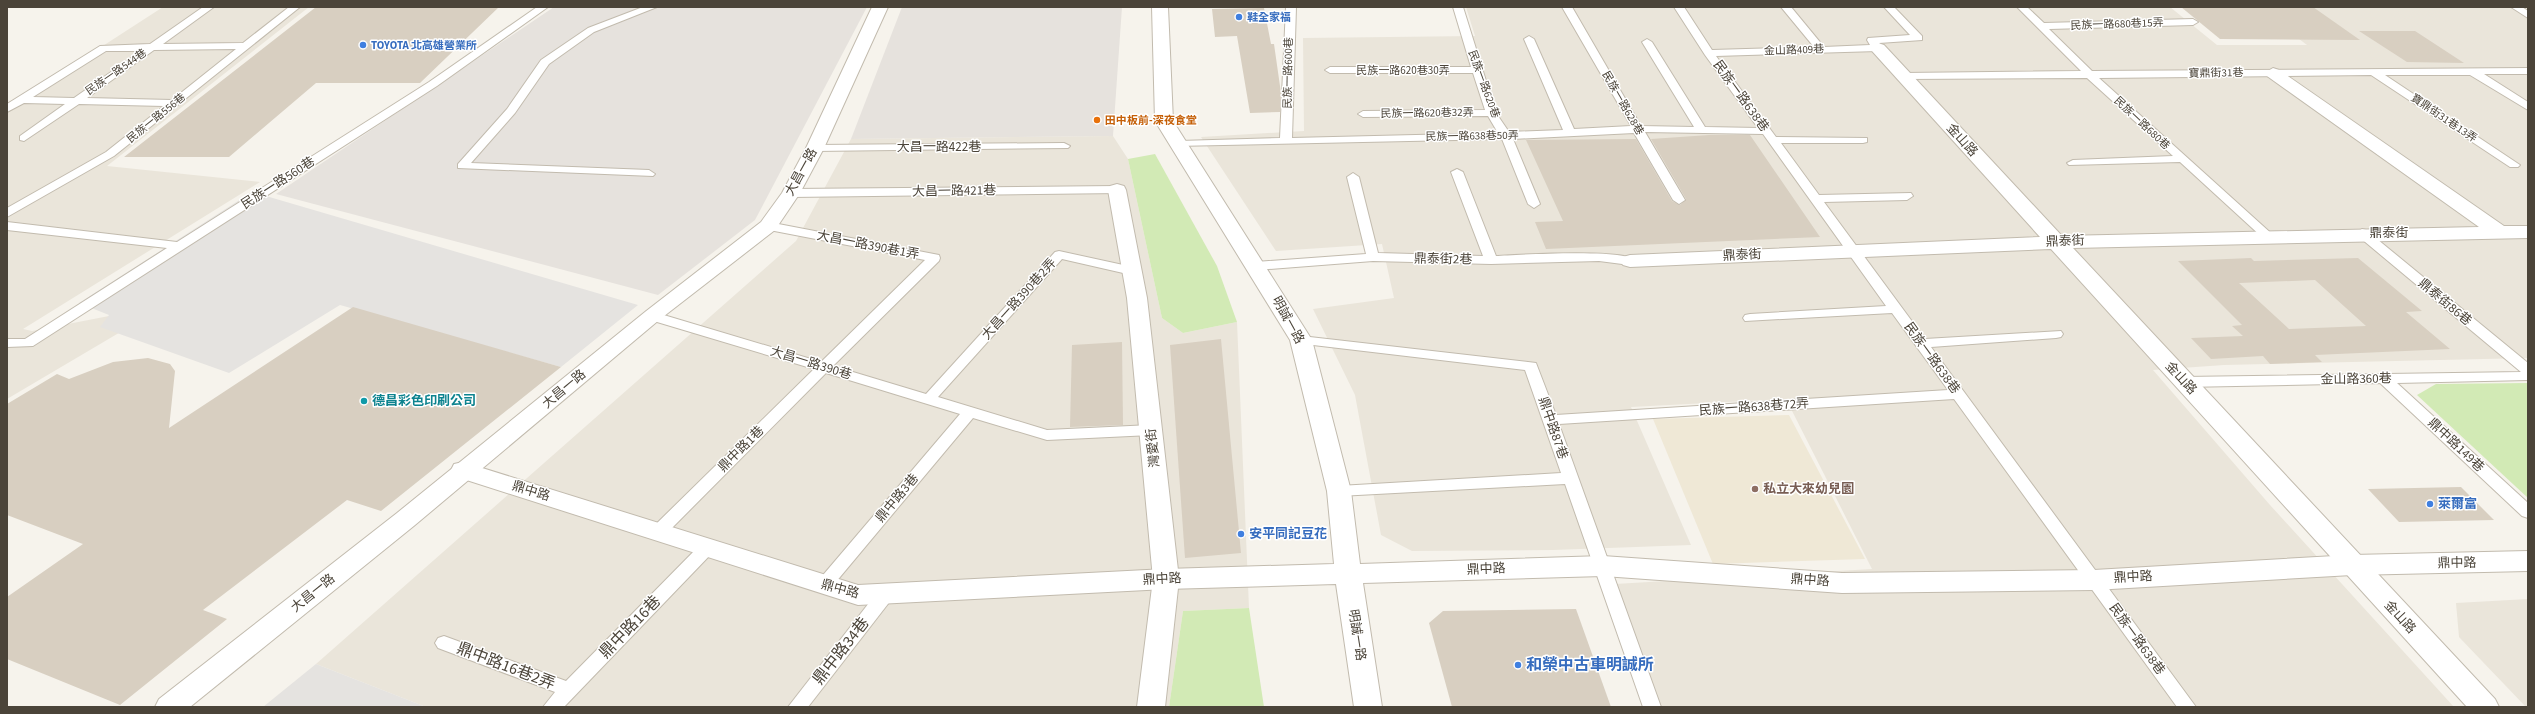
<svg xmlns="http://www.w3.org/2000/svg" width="2535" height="714" viewBox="0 0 2535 714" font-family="'Source Sans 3','Noto Sans TC',sans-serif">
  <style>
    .residential { fill: #eae5da }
    .industrial { fill: #e6e2dd }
    .education { fill: #efe8d6 }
    .green { fill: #d2eab5 }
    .parking { fill: #e5e3e0 }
    .building { fill: #d8cfc1; fill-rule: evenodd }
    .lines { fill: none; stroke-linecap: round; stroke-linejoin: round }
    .service-casing { stroke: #c2bbae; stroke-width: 2 }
    .minor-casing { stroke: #c2bbae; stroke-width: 2 }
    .tertiary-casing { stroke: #c2bbae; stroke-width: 2 }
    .service { fill: #fff; fill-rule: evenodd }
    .minor { fill: #fff; fill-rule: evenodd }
    .tertiary { fill: #fff; fill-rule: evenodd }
    .shop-dot { fill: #3f7fe0; stroke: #fff; stroke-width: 1.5 }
    .food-dot { fill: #e8710a; stroke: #fff; stroke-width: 1.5 }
    .culture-dot { fill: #0f9aa8; stroke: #fff; stroke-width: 1.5 }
    .education-dot { fill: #8d6e63; stroke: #fff; stroke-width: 1.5 }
    .labels { text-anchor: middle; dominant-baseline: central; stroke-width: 3; stroke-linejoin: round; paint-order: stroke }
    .far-shop-label { font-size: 11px; font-weight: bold; fill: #366cbe; stroke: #fff; text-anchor: start }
    .far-street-label { font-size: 11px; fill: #4b4439; stroke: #fff }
    .far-food-label { font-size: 11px; font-weight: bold; fill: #c56008; stroke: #fff; text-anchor: start }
    .street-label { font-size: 13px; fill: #4b4439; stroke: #fff }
    .culture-label { font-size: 13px; font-weight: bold; fill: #0d838f; stroke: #fff; text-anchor: start }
    .education-label { font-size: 13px; font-weight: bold; fill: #785e54; stroke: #fff; text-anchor: start }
    .shop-label { font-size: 13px; font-weight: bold; fill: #366cbe; stroke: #fff; text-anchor: start }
    .near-street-label { font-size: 16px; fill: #4b4439; stroke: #fff }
    .near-shop-label { font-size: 16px; font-weight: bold; fill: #366cbe; stroke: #fff; text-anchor: start }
  </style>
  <rect width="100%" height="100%" fill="#f6f3ec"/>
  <g class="residential">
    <polygon points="163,7 309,7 107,166 260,182 23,329 32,331 109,316 134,324 7,399 7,108"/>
    <polygon points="1466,7 2170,7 2217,45 2307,45 2257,7 2528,7 2528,358 2224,365 2153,370 2270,505 2454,707 1659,707 1615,584 1872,569 1786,399 1631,407 1691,545 1553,550 1412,551 1381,535 1355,395 1313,309 1394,298 1382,244 1276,251 1201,137 1304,131 1303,38 1475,36"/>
    <polygon points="1113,136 1128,159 1162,318 1183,333 1237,322 1249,608 1183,611 1169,707 426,707 316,664 796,241 851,139"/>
    <polygon points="2528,599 2528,707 2526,707 2459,637 2456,603"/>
  </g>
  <g class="industrial">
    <polygon points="554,7 867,7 755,220 658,295 276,194"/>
    <polygon points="902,7 1122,7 1113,136 851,139"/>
  </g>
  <polygon class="education" points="1789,415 1865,559 1713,564 1653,419"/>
  <g class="green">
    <polygon points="1155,154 1217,266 1237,322 1183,333 1162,318 1128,159"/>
    <polygon points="2528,383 2528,498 2417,395 2436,384"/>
    <polygon points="1249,608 1264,707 1169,707 1183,611"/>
  </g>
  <g class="parking">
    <polygon points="252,192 638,305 561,367 340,305 229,373 100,327 109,315 79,303"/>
    <polygon points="316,664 426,707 263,707"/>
  </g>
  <g class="building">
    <polygon points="316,7 499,7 420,83 316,83 229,157 124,157"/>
    <polygon points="2181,7 2313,7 2360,40 2220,39"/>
    <polygon points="1264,8 1271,44 1274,44 1281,93 1280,112 1250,113 1237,36 1215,37 1212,9"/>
    <polygon points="2359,31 2415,31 2464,63 2407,62"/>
    <polygon points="1709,135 1750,135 1820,237 1546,249 1535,222 1563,221 1526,140 1636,139 1672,201 1680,205 1686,199 1651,139"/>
    <path d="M2251,258L2254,261L2358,258L2422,311L2406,312L2450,349L2315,355L2322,362L2270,364L2263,356L2211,359L2191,338L2243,336L2232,326L2242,325L2178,261ZM2315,280L2366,326L2289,329L2239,283Z"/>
    <polygon points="353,307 561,367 381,511 347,500 203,610 227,619 120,705 7,659 7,597 83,544 7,515 7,404 57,374 69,379 113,362 148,358 170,364 175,371 169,428"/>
    <polygon points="1221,339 1241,553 1185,558 1170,345"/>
    <polygon points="1122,342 1123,425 1070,427 1072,345"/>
    <polygon points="2461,487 2494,520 2399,522 2368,489"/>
    <polygon points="1576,609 1611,707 1452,707 1429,623 1443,611"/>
  </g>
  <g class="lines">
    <defs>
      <g id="service">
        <path d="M203,7H214L163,44L243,43L289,7H300L114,156L7,217V208L106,152L164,106L79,104L24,141L20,140V136L65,104L24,103L7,112V104L100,46L150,44ZM236,49L172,100L87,98L154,50ZM106,51H141L74,98L33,97Z"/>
        <polygon points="537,7 548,7 437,86 33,346 7,347 7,339 25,339 167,248 7,230 7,222 177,242 429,82"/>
        <polygon points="643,7 657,7 594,32 549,64 515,113 471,163 649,170 655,174 653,176 458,168 458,164 507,109 541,60 588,28"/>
        <polygon points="1286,7 1296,7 1292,138 1498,133 1488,116 1363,117 1358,114 1363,111 1485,110 1473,73 1330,73 1325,70 1330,67 1471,67 1453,7 1463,7 1496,113 1509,132 1563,130 1524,39 1529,36 1534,39 1574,129 1631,126 1562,7 1572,7 1641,126 1694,127 1642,42 1647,39 1652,42 1705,127 1758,128 1705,55 1674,7 1684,7 1712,50 1814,47 1781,7 1791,7 1824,47 1870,45 1867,40 1868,38 1910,35 1884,7 1894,7 1922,36 1922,40 1879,43 1883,48 1878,51 1716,56 1776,137 1867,138 1867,142 1863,143 1781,143 1819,195 1911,193 1913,196 1907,200 1824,202 1925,339 2061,331 2063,334 2061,337 2056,338 1931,347 2196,707 2177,707 1954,399 1559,424 1661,707 1643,707 1565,484 1339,496 1333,495 1331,491 1333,487 1339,486 1561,473 1525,370 1296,343 1294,340 1296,337 1301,336 1536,363 1556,415 1948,390 1892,313 1745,321 1743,318 1745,315 1750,314 1886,306 1763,134 1645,132 1685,200 1679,204 1673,200 1634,133 1513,139 1540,204 1534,208 1528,204 1502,139 1175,146 1173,144 1179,141 1280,138"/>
        <polygon points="2017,7 2027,7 2044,23 2193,19 2198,22 2193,25 2049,29 2092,71 2528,68 2528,74 2484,74 2528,102 2528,110 2470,75 2385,75 2520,165 2518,167 2510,167 2371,75 2099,78 2273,235 2271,238 2263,238 2180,162 2069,165 2067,163 2073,160 2173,156 2087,78 1904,79 1899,76 1904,73 2081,71"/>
        <polygon points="2511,7 2522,7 2528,11 2528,18"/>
        <polygon points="1064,143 1070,146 1068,148 815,151 809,148 815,145"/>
        <path d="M1457,169L1463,172L1496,256C1516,255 1628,248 1636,261L1630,265L1599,261L1491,264L1373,261L1256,270L1250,266L1256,262L1366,254L1347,177L1353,173L1359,177L1378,253L1483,256L1451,172Z"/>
        <polygon points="1117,186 1121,187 1121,193 791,197 785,193 791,189"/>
        <polygon points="768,222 939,255 940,258 939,261 833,366 926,394 1055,252 1059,251 1137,268 1138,271 1132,275 1062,259 938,397 1047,430 1151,425 1158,430 1151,435 1047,440 973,418 830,589 824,591 818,589 816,585 818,581 960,414 826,373 664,536 652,536 650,532 652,528 814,369 647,319 645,316 647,313 657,313 821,362 925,260 764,229 762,226 764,223"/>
        <polygon points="2362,229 2366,230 2528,363 2528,380 2397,383 2528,503 2528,518 2522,516 2380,383 2184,387 2177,382 2184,377 2521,372 2358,236 2356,233"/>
        <polygon points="708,541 714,543 716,547 714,551 564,707 543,707 555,692 438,648 435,643 438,638 444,636 566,681 702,543"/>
        <polygon points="885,589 891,590 894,595 891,600 808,707 788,707 879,590"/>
      </g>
      <g id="minor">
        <polygon points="872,7 888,7 824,148 800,193 775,230 659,320 415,525 190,707 155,707 159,699 397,513 645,312 761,222 782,193 806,148"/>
        <polygon points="1878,43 1884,45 2062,236 2479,227 2267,76 2265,73 2273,68 2279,70 2504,226 2528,226 2528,238 2073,248 2495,699 2499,707 2467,707 2051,249 1630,267 1623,265 1620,261 1623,257 1630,255 2040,237 1872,51 1870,48"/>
        <polygon points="1117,184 1124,186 1126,190 1147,298 1179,579 1165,707 1137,707 1153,579 1127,298 1108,190 1110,186"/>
      </g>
      <polygon id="tertiary" points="1152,7 1168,7 1173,121 1312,340 1351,491 1360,564 1603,556 1842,573 2094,570 2352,555 2528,551 2528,571 2352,575 2094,590 1842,593 1603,576 1363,583 1382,707 1354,707 1336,584 1166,589 858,605 454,476 451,470 454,464 463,462 858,585 1166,569 1334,564 1327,491 1290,340 1155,121"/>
    </defs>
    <use href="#service" class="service-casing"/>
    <use href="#minor" class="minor-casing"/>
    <use href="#tertiary" class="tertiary-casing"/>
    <use href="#service" class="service"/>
    <use href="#minor" class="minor"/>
    <use href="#tertiary" class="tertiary"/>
  </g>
  <g class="shop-dot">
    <circle cx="1239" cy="17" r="4"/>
    <circle cx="363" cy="45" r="4"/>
    <circle cx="2430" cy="504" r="4"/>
    <circle cx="1241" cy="534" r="4"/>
    <circle cx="1518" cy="665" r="4"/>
  </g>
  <circle class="food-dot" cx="1097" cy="120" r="4"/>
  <circle class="culture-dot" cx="364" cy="401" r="4"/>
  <circle class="education-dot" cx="1755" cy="489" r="4"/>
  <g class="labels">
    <g class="far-shop-label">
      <text x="1247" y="17">鞋全家福</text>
      <text x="371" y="45">TOYOTA 北高雄營業所</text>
    </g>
    <g class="far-street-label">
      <text transform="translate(2117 24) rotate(-2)">民族一路680巷15弄</text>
      <text transform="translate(1794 50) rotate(-2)">金山路409巷</text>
      <text x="1403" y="70">民族一路620巷30弄</text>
      <text transform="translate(116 72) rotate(-35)">民族一路544巷</text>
      <text transform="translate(1288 73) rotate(-89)">民族一路600巷</text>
      <text transform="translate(2216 73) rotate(-1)">寶鼎街31巷</text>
      <text transform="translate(1484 84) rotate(70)">民族一路620巷</text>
      <text transform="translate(1623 103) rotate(60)">民族一路628巷</text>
      <text transform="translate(1427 113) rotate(-1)">民族一路620巷32弄</text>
      <text transform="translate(156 118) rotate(-39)">民族一路556巷</text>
      <text transform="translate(2444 118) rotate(34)">寶鼎街31巷13弄</text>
      <text transform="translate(2142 123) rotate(43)">民族一路680巷</text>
      <text transform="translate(1472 136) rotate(-1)">民族一路638巷50弄</text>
    </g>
    <g class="far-food-label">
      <text x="1105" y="120">田中板前-深夜食堂</text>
    </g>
    <g class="street-label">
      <text transform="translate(1741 96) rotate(54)">民族一路638巷</text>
      <text transform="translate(1962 140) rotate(48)">金山路</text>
      <text x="939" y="147">大昌一路422巷</text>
      <text transform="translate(801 172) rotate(-61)">大昌一路</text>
      <text transform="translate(278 183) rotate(-33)">民族一路560巷</text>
      <text transform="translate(954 191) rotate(-1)">大昌一路421巷</text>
      <text x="2389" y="233">鼎泰街</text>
      <text transform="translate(2065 241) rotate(-2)">鼎泰街</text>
      <text transform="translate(868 245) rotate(11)">大昌一路390巷1弄</text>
      <text transform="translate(1742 255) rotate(-3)">鼎泰街</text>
      <text transform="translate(1443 259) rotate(1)">鼎泰街2巷</text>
      <text transform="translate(1019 299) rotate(-48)">大昌一路390巷2弄</text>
      <text transform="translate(2445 302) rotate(40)">鼎泰街86巷</text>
      <text transform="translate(1288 320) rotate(61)">明誠一路</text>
      <text transform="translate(1932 358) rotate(54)">民族一路638巷</text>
      <text transform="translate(811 363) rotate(17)">大昌一路390巷</text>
      <text transform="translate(2181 378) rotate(47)">金山路</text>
      <text transform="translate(2356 379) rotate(-1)">金山路360巷</text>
      <text transform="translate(564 389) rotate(-40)">大昌一路</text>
      <text transform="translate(1754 407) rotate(-4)">民族一路638巷72弄</text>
      <text transform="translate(1553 428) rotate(71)">鼎中路87巷</text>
      <text transform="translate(2456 445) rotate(43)">鼎中路149巷</text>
      <text transform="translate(1153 448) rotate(-96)">灣愛街</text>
      <text transform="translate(741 449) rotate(-45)">鼎中路1巷</text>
      <text transform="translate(531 491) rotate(17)">鼎中路</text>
      <text transform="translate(897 498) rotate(-50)">鼎中路3巷</text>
      <text transform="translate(2457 563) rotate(-1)">鼎中路</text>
      <text transform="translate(1486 569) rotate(-2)">鼎中路</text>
      <text transform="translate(2133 577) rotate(-3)">鼎中路</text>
      <text transform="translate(1162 579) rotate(-3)">鼎中路</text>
      <text transform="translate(1810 580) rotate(4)">鼎中路</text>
      <text transform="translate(840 589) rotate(15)">鼎中路</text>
      <text transform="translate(313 593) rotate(-39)">大昌一路</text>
      <text transform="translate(2400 617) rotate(47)">金山路</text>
      <text transform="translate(1357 635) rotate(81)">明誠一路</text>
      <text transform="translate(2137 639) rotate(54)">民族一路638巷</text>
    </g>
    <g class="culture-label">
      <text x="372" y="401">德昌彩色印刷公司</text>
    </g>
    <g class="education-label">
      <text x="1763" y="489">私立大來幼兒園</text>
    </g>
    <g class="shop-label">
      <text x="2438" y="504">萊爾富</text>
      <text x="1249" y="534">安平同記豆花</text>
    </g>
    <g class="near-street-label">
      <text transform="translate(630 627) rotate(-46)">鼎中路16巷</text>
      <text transform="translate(841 651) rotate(-52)">鼎中路34巷</text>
      <text transform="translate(506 666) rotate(21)">鼎中路16巷2弄</text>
    </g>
    <g class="near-shop-label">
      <text x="1526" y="665">和榮中古車明誠所</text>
    </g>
  </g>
  <rect width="2535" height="714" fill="none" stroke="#4b4439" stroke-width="16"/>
</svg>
